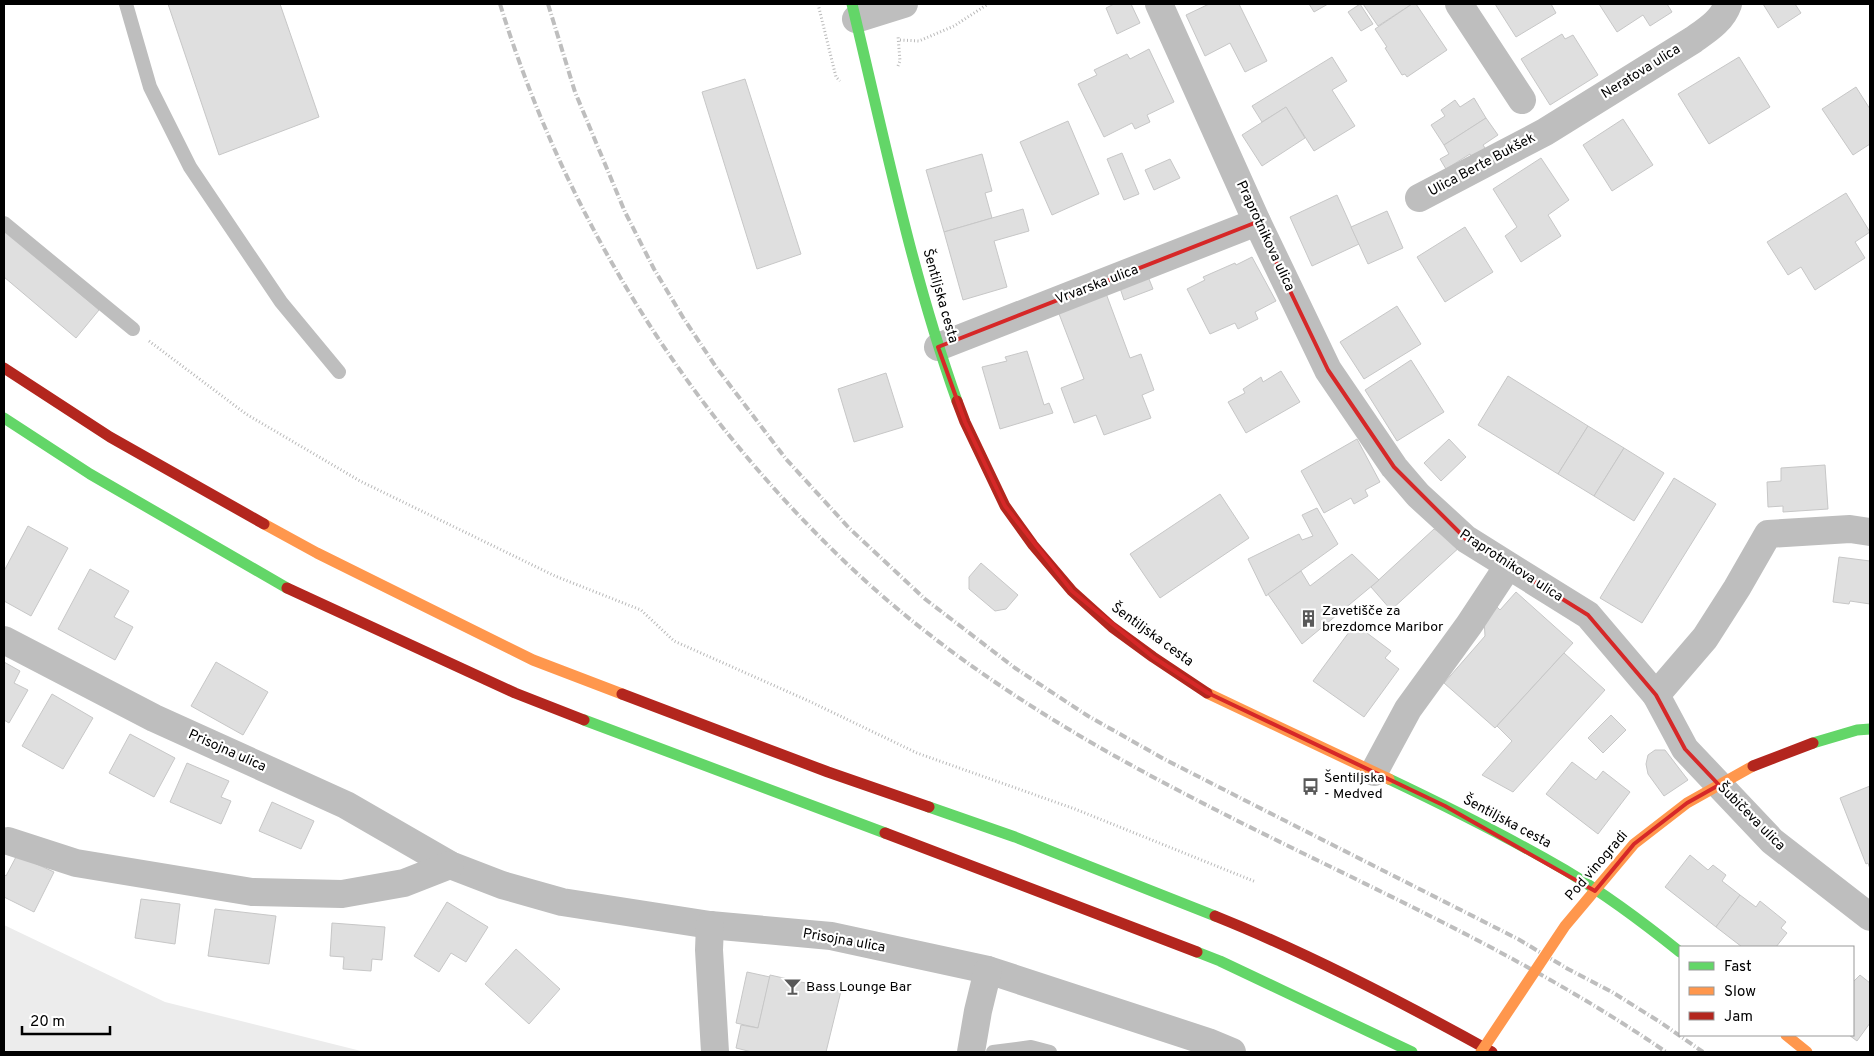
<svg xmlns="http://www.w3.org/2000/svg" width="1874" height="1056" viewBox="0 0 1874 1056" font-family="Overpass,sans-serif">
  <style>
    .green { fill: #ececec }
    .building { fill: #dfdfdf; stroke: #c7c7c7 }
    .lines { fill: none; stroke-linecap: round; stroke-linejoin: round }
    .path { stroke: #b9b9b9; stroke-width: 3; stroke-dasharray: 1 2.5; stroke-linecap: butt }
    .lane { stroke: #bebebe; stroke-width: 14 }
    .street { stroke: #bebebe; stroke-width: 28 }
    .fast { stroke: #63d668; stroke-width: 11 }
    .slow { stroke: #ff974d; stroke-width: 11 }
    .jam { stroke: #b3261e; stroke-width: 11 }
    .rail { stroke: #bebebe; stroke-width: 4; stroke-dasharray: 8 2.5 1 2.5; stroke-linecap: butt }
    .slow-bridge { stroke: #ff974d; stroke-width: 11 }
    .jam-bridge { stroke: #b3261e; stroke-width: 11 }
    .marked { fill: none; stroke: #d62828; stroke-width: 4; stroke-linejoin: round }
    .labels { text-anchor: middle; dominant-baseline: central; stroke-width: 4.5; stroke-linejoin: round; paint-order: stroke }
    .street-label { font-size: 14px; fill: #000; stroke: #fff }
    .poi-label { font-size: 14px; fill: #000; stroke: #fff; text-anchor: start }
  </style>
  <rect width="100%" height="100%" fill="#fff"/>
  <polygon class="green" points="4,925 165,1002 365,1052 4,1052"/>
  <g class="building">
    <polygon points="168,4 280,4 319,117 219,155"/>
    <polygon points="1114,4 1131,4 1140,23 1117,34 1106,8"/>
    <polygon points="1209,4 1239,4 1267,61 1245,72 1230,43 1205,56 1186,15"/>
    <polygon points="1309,4 1328,4 1314,12"/>
    <polygon points="1360,4 1373,24 1361,31 1348,12"/>
    <polygon points="1363,4 1412,4 1378,26"/>
    <polygon points="1412,4 1416,4 1447,50 1407,77 1405,74 1402,75 1385,48 1387,47 1375,29"/>
    <polygon points="1495,4 1551,4 1556,13 1516,37"/>
    <polygon points="1599,4 1667,4 1672,12 1650,26 1643,15 1617,32"/>
    <polygon points="1763,4 1795,4 1801,13 1778,28"/>
    <polygon points="1562,34 1565,39 1573,35 1598,75 1550,105 1521,59"/>
    <polygon points="1149,49 1174,102 1147,115 1150,122 1135,129 1132,123 1104,137 1078,84 1097,75 1094,70 1127,54 1130,59"/>
    <polygon points="1332,57 1347,81 1332,90 1355,126 1314,151 1286,107 1262,122 1252,106"/>
    <polygon points="1739,57 1770,107 1709,144 1678,94"/>
    <polygon points="745,79 801,254 757,269 702,92"/>
    <polygon points="1856,87 1870,109 1870,144 1853,155 1822,109"/>
    <polygon points="1474,98 1486,118 1444,145 1431,125 1445,116 1441,110 1455,100 1460,107"/>
    <polygon points="1286,107 1305,138 1262,166 1242,135"/>
    <polygon points="1486,118 1498,135 1483,145 1487,151 1473,160 1470,154 1446,169 1440,159 1449,154 1444,145"/>
    <polygon points="1623,119 1653,165 1612,191 1583,145"/>
    <polygon points="1068,121 1099,194 1052,215 1020,142"/>
    <polygon points="1122,153 1139,194 1124,200 1107,159"/>
    <polygon points="982,154 992,191 985,193 992,218 944,232 926,170"/>
    <polygon points="1541,158 1569,200 1548,215 1561,236 1521,262 1505,236 1517,227 1493,189"/>
    <polygon points="1170,159 1180,178 1154,190 1145,170"/>
    <polygon points="1846,193 1870,232 1855,242 1865,258 1815,290 1801,267 1788,275 1767,242"/>
    <polygon points="1337,195 1359,244 1312,266 1290,217"/>
    <polygon points="1023,209 1029,231 994,241 1007,287 963,300 944,232"/>
    <polygon points="1387,211 1403,248 1368,264 1351,227"/>
    <polygon points="1465,227 1493,272 1445,302 1417,257"/>
    <polygon points="4,230 99,310 76,338 4,277"/>
    <polygon points="1252,257 1276,301 1255,312 1258,319 1238,329 1235,323 1210,334 1187,289 1205,280 1203,277 1235,263 1236,265"/>
    <polygon points="1147,274 1153,289 1124,300 1119,285"/>
    <polygon points="1104,288 1130,358 1141,354 1154,390 1142,395 1151,418 1104,435 1096,415 1074,423 1061,388 1084,379 1056,306"/>
    <polygon points="1397,306 1421,344 1364,379 1340,342"/>
    <polygon points="1027,351 1044,405 1049,403 1053,413 1000,429 982,367 1007,361 1005,357"/>
    <polygon points="1411,360 1444,412 1397,441 1365,390"/>
    <polygon points="1281,371 1300,402 1246,433 1228,402 1245,393 1243,389 1261,377 1263,382"/>
    <polygon points="886,373 903,427 854,442 838,389"/>
    <polygon points="1508,376 1588,426 1558,474 1478,425"/>
    <polygon points="1588,426 1624,448 1594,496 1558,474"/>
    <polygon points="1357,439 1380,482 1365,490 1368,496 1354,504 1351,498 1324,513 1301,471"/>
    <polygon points="1449,439 1466,457 1441,481 1424,463"/>
    <polygon points="1624,448 1664,473 1634,521 1594,496"/>
    <polygon points="1825,465 1828,509 1783,512 1783,506 1768,507 1767,482 1781,481 1781,468"/>
    <polygon points="1674,478 1716,504 1642,623 1600,598"/>
    <polygon points="1220,494 1249,538 1160,598 1130,554"/>
    <polygon points="1317,508 1338,544 1266,596 1248,559 1299,534 1302,540 1313,536 1302,515"/>
    <polygon points="28,526 68,548 31,616 4,601 4,571"/>
    <polygon points="1434,529 1462,545 1391,610 1371,587"/>
    <polygon points="1352,554 1379,580 1302,644 1268,594 1301,571 1310,586"/>
    <polygon points="1839,557 1870,561 1870,604 1850,601 1849,604 1833,602"/>
    <polygon points="981,563 1018,595 1006,609 995,611 969,589 969,577"/>
    <polygon points="90,569 129,591 114,617 133,627 115,660 58,629"/>
    <polygon points="1516,592 1573,643 1495,728 1444,683 1485,636 1484,619 1496,606 1500,610"/>
    <polygon points="1355,624 1391,651 1385,658 1399,669 1364,717 1313,681"/>
    <polygon points="1564,653 1605,690 1513,792 1482,775 1512,741 1497,726"/>
    <polygon points="4,662 20,671 14,683 28,690 9,723 4,720"/>
    <polygon points="216,662 268,692 243,735 191,706"/>
    <polygon points="52,694 93,718 63,769 22,746"/>
    <polygon points="1611,715 1626,730 1603,753 1588,738"/>
    <polygon points="130,734 175,758 154,797 109,773"/>
    <polygon points="1655,750 1665,750 1688,780 1664,796 1648,774 1646,764 1648,755"/>
    <polygon points="1572,762 1596,780 1603,771 1630,792 1598,834 1546,794"/>
    <polygon points="187,763 229,781 221,797 231,801 221,824 170,802"/>
    <polygon points="1870,786 1870,869 1868,863 1866,864 1840,798"/>
    <polygon points="272,802 314,821 301,849 259,831"/>
    <polygon points="17,855 54,872 34,912 4,897 4,874 6,876"/>
    <polygon points="1690,855 1708,870 1713,865 1726,875 1722,881 1740,895 1716,927 1665,887"/>
    <polygon points="1740,895 1756,907 1760,901 1786,922 1781,928 1787,933 1776,947 1742,947 1716,927"/>
    <polygon points="141,899 180,904 175,944 135,938"/>
    <polygon points="447,902 488,927 466,962 451,953 439,972 414,956"/>
    <polygon points="215,909 276,916 269,964 208,956"/>
    <polygon points="332,923 385,927 382,960 372,959 371,971 343,969 344,957 330,956"/>
    <polygon points="516,949 560,989 529,1024 485,984"/>
    <polygon points="747,972 770,977 758,1028 736,1023"/>
    <polygon points="770,975 841,991 826,1052 752,1052 736,1048 741,1025 758,1028"/>
    <polygon points="1860,975 1870,983 1870,1023 1857,1041 1849,1035 1853,1035 1853,982"/>
  </g>
  <g class="lines">
    <g class="path">
      <polyline points="818,4 836,77 840,81"/>
      <polyline points="900,40 919,41 954,26 988,4"/>
      <polyline points="898,66 900,61 898,36"/>
      <polyline points="149,341 246,414 360,481 555,576 641,610 674,641 811,702 917,753 1075,809 1256,882"/>
    </g>
    <g class="lane">
      <polyline points="126,4 150,87 190,167 281,302 339,372"/>
      <polyline points="4,223 133,329"/>
      <polyline points="993,1052 1031,1047 1050,1052"/>
    </g>
    <g class="street">
      <polyline points="1159,4 1257,222 1328,370 1394,467 1418,495 1466,539 1588,615 1656,695 1685,749 1772,841 1870,917"/>
      <polyline points="1459,4 1522,100"/>
      <polyline points="856,19 904,4"/>
      <path d="M1419,198L1545,132L1693,40C1707,30 1722,21 1728,4"/>
      <polyline points="938,347 1257,222"/>
      <polyline points="4,640 154,718 346,805 450,865 502,885 562,902 710,925 831,936 988,970 1208,1042 1232,1052"/>
      <polyline points="1656,695 1705,638 1737,588 1768,534 1850,529 1870,532"/>
      <polyline points="1374,772 1408,709 1469,625 1508,566"/>
      <polyline points="8,841 76,863 252,892 342,894 404,883 450,865"/>
      <polyline points="710,925 709,950 715,1052"/>
      <polyline points="971,1052 978,1011 988,970"/>
    </g>
    <g class="fast">
      <path d="M852,4C884,137 911,272 957,401"/>
      <polyline points="4,418 90,474 287,588"/>
      <polyline points="584,720 885,833"/>
      <polyline points="1813,743 1857,730 1870,729"/>
      <path d="M1389,779C1448,807 1508,837 1565,870C1605,894 1644,923 1680,952"/>
      <polyline points="929,807 1015,837 1215,916"/>
      <polyline points="1197,952 1220,961 1412,1052"/>
    </g>
    <g class="slow">
      <polyline points="264,524 317,553 533,660 622,694"/>
      <polyline points="1207,693 1389,779"/>
      <polyline points="1786,1035 1807,1052"/>
    </g>
    <g class="jam">
      <polyline points="4,368 110,437 264,524"/>
      <polyline points="957,401 965,422 1005,506 1033,545 1072,591 1112,627 1153,657 1207,693"/>
      <polyline points="287,588 515,693 584,720"/>
      <polyline points="622,694 828,772 929,807"/>
      <polyline points="885,833 1197,952"/>
      <path d="M1215,916C1310,954 1402,1002 1492,1052"/>
    </g>
    <g class="rail">
      <path d="M500,4C565,215 683,406 843,560C930,644 1035,713 1142,771C1316,866 1502,939 1666,1052"/>
      <polyline points="548,4 575,92 625,212 654,269 684,319 716,367 786,459 849,528 925,599 1015,668 1088,716 1164,759 1258,807 1518,939 1568,969 1612,992 1660,1022 1703,1052"/>
    </g>
    <polyline class="slow-bridge" points="1481,1052 1565,926 1634,844 1687,803 1753,766"/>
    <polyline class="jam-bridge" points="1753,766 1813,743"/>
  </g>
  <path class="marked" d="M1257,222L1328,370L1394,467L1466,539L1588,615L1656,695L1685,749L1719,785L1687,803L1634,844L1595,891L1445,806L1208,693L1153,657L1072,591L1005,506L965,422L938,347Z"/>
  <defs>
    <symbol id="building-bare" viewBox="-9 -9 18 18"><path d="M-4-6H4V6H1V3H-1V6H-4ZM-2.5-4.3h1.7v1.8h-1.7ZM.8-4.3h1.7v1.8H.8ZM-2.5-1h1.7V.8h-1.7ZM.8-1h1.7V.8H.8Z" fill="#595959" stroke="#fff" stroke-width="2.5" paint-order="stroke"/></symbol>
    <symbol id="bus-bare" viewBox="-9 -9 18 18"><path d="M-5-6H5V4H4V6H2V4H-2V6H-4V4H-5ZM-3.5-4V0h7V-4ZM-3.5 1.2v1.5H-2V1.2ZM2 1.2v1.5H3.5V1.2Z" fill="#595959" stroke="#fff" stroke-width="2.5" paint-order="stroke"/></symbol>
    <symbol id="bar-bare" viewBox="-9 -9 18 18"><path d="M-6-5H6L.8 .8V4.5H3.5V6h-7V4.5H-.8V.8Z" fill="#595959" stroke="#fff" stroke-width="2.5" paint-order="stroke"/></symbol>
  </defs>
  <g fill-rule="evenodd">
    <use href="#building-bare" x="1296" y="606" width="25" height="25"/>
    <use href="#bus-bare" x="1298" y="774" width="25" height="25"/>
    <use href="#bar-bare" x="780" y="974" width="25" height="25"/>
  </g>
  <g class="labels">
    <g class="street-label">
      <text transform="translate(1641 72) rotate(-32)">Neratova ulica</text>
      <text transform="translate(1482 165) rotate(-28)">Ulica Berte Bukšek</text>
      <text transform="translate(1265 236) rotate(65)">Praprotnikova ulica</text>
      <text transform="translate(1097 285) rotate(-21)">Vrvarska ulica</text>
      <text transform="translate(940 296) rotate(74)">Šentiljska cesta</text>
      <text transform="translate(1511 566) rotate(33)">Praprotnikova ulica</text>
      <text transform="translate(1152 635) rotate(36)">Šentiljska cesta</text>
      <text transform="translate(227 751) rotate(24)">Prisojna ulica</text>
      <text transform="translate(1751 817) rotate(45)">Šubičeva ulica</text>
      <text transform="translate(1507 822) rotate(28)">Šentiljska cesta</text>
      <text transform="translate(1597 866) rotate(-49)">Pod vinogradi</text>
      <text transform="translate(844 941) rotate(10)">Prisojna ulica</text>
    </g>
    <g class="poi-label">
      <text x="1322" y="611">Zavetišče za<tspan x="1322" dy="16">brezdomce Maribor</tspan></text>
      <text x="1324" y="778">Šentiljska<tspan x="1324" dy="16">- Medved</tspan></text>
      <text x="806" y="987">Bass Lounge Bar</text>
    </g>
  </g>
  <rect width="1874" height="1056" fill="none" stroke="#000000" stroke-width="10"/>
  <rect x="1679" y="946" width="175" height="90" fill="#ffffff" stroke="#999999"/>
  <rect x="1689" y="962" width="25" height="8" fill="#63d668" stroke="#999999"/>
  <text x="1724" y="971" font-size="15" fill="#000000">Fast</text>
  <rect x="1689" y="987" width="25" height="8" fill="#ff974d" stroke="#999999"/>
  <text x="1724" y="996" font-size="15" fill="#000000">Slow</text>
  <rect x="1689" y="1012" width="25" height="8" fill="#b3261e" stroke="#999999"/>
  <text x="1724" y="1021" font-size="15" fill="#000000">Jam</text>
  <path d="M22 1026v8h88v-8" fill="none" stroke="#000000" stroke-width="2.5"/>
  <text x="30" y="1026" font-size="15" fill="#000000" stroke="#ffffff" stroke-width="4" paint-order="stroke">20 m</text>
</svg>
